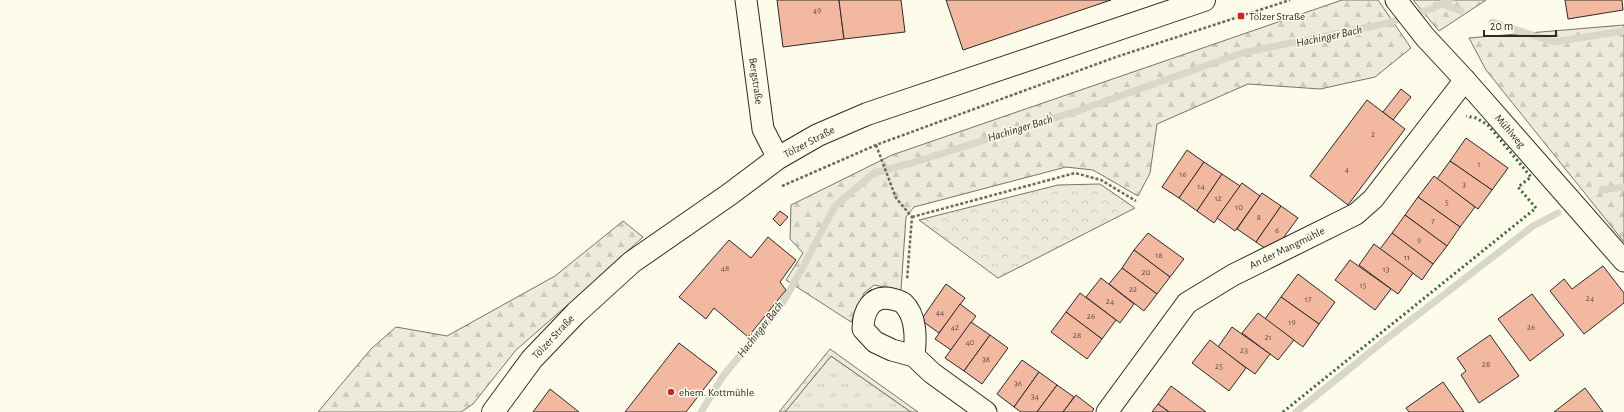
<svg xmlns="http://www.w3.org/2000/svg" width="1624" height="412" viewBox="0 0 1624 412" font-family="'Alegreya Sans',sans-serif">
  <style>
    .grass { fill: url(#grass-tufts); stroke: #74746e }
    .forest { fill: url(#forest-firs); stroke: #74746e }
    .wetland { fill: url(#wetland-marsh); stroke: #74746e }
    .park { fill: url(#park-crowns); stroke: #74746e }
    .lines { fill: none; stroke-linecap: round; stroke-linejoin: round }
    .stream { stroke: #d8d7c9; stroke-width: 7 }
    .building { fill: #f2b8a0; stroke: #2b2b2b }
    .street-casing { stroke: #2b2b2b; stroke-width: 23 }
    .secondary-casing { stroke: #2b2b2b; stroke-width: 24 }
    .path { stroke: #6a6964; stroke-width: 2.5; stroke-dasharray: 3 2; stroke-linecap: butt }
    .street { stroke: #fdfbea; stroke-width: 21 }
    .secondary { stroke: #fdfbea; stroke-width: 22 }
    .hedge { stroke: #34623c; stroke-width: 3; stroke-dasharray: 2 3; stroke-linecap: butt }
    .poi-dot { fill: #c62828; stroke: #fdfbea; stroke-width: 1.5 }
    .labels { text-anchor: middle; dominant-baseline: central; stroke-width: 3; stroke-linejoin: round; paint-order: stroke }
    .number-label { font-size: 9px; fill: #5d4e48 }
    .poi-label { font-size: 11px; fill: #2b2b2b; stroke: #fdfbea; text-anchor: start }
    .street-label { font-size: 11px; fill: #2b2b2b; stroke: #fdfbea }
    .water-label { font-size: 12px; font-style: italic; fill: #2b2b2b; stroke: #fdfbea }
  </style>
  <defs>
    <pattern id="grass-tufts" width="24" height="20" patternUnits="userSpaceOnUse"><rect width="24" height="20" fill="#ecebdb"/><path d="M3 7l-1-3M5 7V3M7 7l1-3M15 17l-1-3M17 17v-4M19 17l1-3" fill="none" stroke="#cbcabc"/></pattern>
    <pattern id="forest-firs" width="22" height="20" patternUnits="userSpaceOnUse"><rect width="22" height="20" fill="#ecebdb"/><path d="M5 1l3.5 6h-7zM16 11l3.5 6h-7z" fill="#cbcabc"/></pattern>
    <pattern id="wetland-marsh" width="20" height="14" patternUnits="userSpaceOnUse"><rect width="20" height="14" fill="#ecebdb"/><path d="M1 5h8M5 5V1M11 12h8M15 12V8" fill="none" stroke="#cbcabc"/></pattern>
    <pattern id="park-crowns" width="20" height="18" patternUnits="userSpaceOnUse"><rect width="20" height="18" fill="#ecebdb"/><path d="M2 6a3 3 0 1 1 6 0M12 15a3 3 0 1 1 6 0" fill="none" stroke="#cbcabc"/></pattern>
  </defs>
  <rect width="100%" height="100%" fill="#fdfbea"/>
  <polygon class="grass" points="831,356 911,412 785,412"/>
  <g class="forest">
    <polygon points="1342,0 1378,0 1411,48 1375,77 1320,89 1248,84 1157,124 1150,173 1138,196 1093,170 1066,167 914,207 906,217 901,290 874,285 864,293 851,322 786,280 803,253 790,239 791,205 892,155"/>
    <polygon points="1413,0 1486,0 1439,31"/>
    <polygon points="1624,25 1624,242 1486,70 1469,38"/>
    <polygon points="623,221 643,237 571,302 516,350 473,404 461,412 318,412 371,349 396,327 447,336 555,276"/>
  </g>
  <polygon class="wetland" points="830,349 918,412 911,412 831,356 785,412 779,412"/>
  <polygon class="park" points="1100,184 1135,208 998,278 919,220 1058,185"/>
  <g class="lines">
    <g class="stream">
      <polyline points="1442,4 1461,11"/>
      <polyline points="1492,22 1554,42 1624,31"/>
      <polyline points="1602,190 1624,187"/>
      <polyline points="701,412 723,376 782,304 803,267 835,206 874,173 915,162 1080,110 1242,53 1384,24 1431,9 1450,0"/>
      <polyline points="1296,412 1385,340 1533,226 1558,213"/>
    </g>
  </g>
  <g class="building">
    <polygon points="777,0 839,0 844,39 783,47"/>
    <polygon points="839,0 901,0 905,32 844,39"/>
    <polygon points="946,0 1111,0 963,50"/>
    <polygon points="1565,0 1622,0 1623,10 1568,19"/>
    <polygon points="1401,89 1411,97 1393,120 1383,112"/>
    <polygon points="1367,100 1405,129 1348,205 1310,176"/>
    <polygon points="1466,138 1508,168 1492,190 1450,161"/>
    <polygon points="1187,150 1204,162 1179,198 1162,187"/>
    <polygon points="1450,161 1492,190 1478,209 1437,179"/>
    <polygon points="1204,162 1222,174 1197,211 1179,198"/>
    <polygon points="1222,174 1240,186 1214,223 1197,211"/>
    <polygon points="1434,176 1475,207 1460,227 1418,197"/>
    <polygon points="1242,183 1260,196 1235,231 1217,218"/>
    <polygon points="1262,193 1281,206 1256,242 1237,229"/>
    <polygon points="1418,197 1460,227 1447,246 1405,215"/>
    <polygon points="1281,206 1298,218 1272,253 1256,242"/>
    <polygon points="780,211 788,217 780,226 773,219"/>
    <polygon points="1405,215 1447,246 1433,264 1392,233"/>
    <polygon points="1148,233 1184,259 1170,277 1134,250"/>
    <polygon points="1392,233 1433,264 1422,280 1380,249"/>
    <polygon points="768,237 796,260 780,282 786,290 748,337 714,308 706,319 679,297 729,240 751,258"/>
    <polygon points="1374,244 1413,273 1398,294 1359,265"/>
    <polygon points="1134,250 1170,277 1157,294 1122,268"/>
    <polygon points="1350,260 1391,289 1375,310 1335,280"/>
    <polygon points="1603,266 1624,293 1624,303 1584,334 1550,291 1564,279 1572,289"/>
    <polygon points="1122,268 1157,294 1144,311 1109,284"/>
    <polygon points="1298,274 1335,302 1319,324 1281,297"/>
    <polygon points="1101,278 1134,304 1120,323 1086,297"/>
    <polygon points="946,284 965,298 939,333 921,320"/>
    <polygon points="1080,293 1116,320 1102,339 1066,312"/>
    <polygon points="1532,294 1564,335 1530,361 1498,319"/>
    <polygon points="1281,297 1319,324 1303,347 1265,319"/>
    <polygon points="960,304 976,316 951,350 935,339"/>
    <polygon points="1066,312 1102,339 1087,359 1051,332"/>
    <polygon points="1258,313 1294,340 1278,360 1242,333"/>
    <polygon points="971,322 990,335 964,371 945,358"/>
    <polygon points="1232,327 1270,354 1255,374 1218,347"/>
    <polygon points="990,335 1008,348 982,384 964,371"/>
    <polygon points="1490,335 1519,376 1479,403 1461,375 1466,371 1457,358"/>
    <polygon points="1210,340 1246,368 1229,391 1192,363"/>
    <polygon points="679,343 717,372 686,412 625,412"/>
    <polygon points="1022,360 1039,372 1014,407 997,394"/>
    <polygon points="1039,372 1057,385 1037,412 1021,412 1014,407"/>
    <polygon points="1443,382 1464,412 1409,412 1406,408"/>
    <polygon points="1057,385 1074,397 1063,412 1037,412"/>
    <polygon points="1171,386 1206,412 1169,412 1158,404"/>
    <polygon points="1585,388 1603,412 1554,412"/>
    <polygon points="550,389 579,412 533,412"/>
    <polygon points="1076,395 1094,409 1092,412 1063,412"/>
    <polygon points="1158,404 1169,412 1152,412"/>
  </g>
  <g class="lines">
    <defs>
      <g id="street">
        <polyline points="746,0 763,129 778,158"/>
        <polyline points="1396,0 1425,37 1465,80 1624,261"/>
        <path d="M914,356C916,339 917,316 903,303C901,301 896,300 892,299C871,294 863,312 863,329L875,342L892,350L914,356L932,373L986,412"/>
        <polyline points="1107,412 1187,303 1233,275 1356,214 1373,199 1465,80"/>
      </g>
      <polyline id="secondary" points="493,412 532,359 576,313 632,262 730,194 778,158 818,135 867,114 1204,0"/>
    </defs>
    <use href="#street" class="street-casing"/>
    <use href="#secondary" class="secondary-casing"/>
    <g class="path">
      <polyline points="876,145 896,198 912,217 907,280"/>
      <polyline points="782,186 876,145 1116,57 1290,0"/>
      <polyline points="912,217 1075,173 1101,180 1136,201"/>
    </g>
    <use href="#street" class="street"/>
    <use href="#secondary" class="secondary"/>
    <polyline class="hedge" points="1283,412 1536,208 1518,187 1531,177 1488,125 1476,118 1466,116"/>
  </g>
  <g class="poi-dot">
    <rect x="1237" y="12" width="8" height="8" rx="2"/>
    <circle cx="671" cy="392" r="4"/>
  </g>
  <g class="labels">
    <g class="number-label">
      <text x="817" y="10">49</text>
      <text x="1373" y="134">2</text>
      <text x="1479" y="164">1</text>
      <text x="1347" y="169">4</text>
      <text x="1183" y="174">16</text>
      <text x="1464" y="184">3</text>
      <text x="1201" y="186">14</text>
      <text x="1218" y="198">12</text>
      <text x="1447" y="202">5</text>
      <text x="1239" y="207">10</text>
      <text x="1259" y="217">8</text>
      <text x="1433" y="221">7</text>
      <text x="1277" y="230">6</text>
      <text x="1419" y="240">9</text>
      <text x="1159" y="255">18</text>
      <text x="1407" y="257">11</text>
      <text x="725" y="268">48</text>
      <text x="1386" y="269">13</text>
      <text x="1146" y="272">20</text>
      <text x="1363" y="285">15</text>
      <text x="1133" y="289">22</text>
      <text x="1590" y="298">24</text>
      <text x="1308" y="299">17</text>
      <text x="1110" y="301">24</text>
      <text x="940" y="312">44</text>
      <text x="1091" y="316">26</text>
      <text x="1292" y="322">19</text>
      <text x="955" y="327">42</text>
      <text x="1531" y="327">26</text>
      <text x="1077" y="335">28</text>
      <text x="1268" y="337">21</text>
      <text x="970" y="342">40</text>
      <text x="1244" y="350">23</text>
      <text x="986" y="359">38</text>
      <text x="1486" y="364">28</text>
      <text x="1219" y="366">25</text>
      <text x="1018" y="383">36</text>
      <text x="1035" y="396">34</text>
    </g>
    <g class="poi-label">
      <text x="1249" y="16">Tölzer Straße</text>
      <text x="679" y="392">ehem. Kottmühle</text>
    </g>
    <g class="street-label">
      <text transform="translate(756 81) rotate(82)">Bergstraße</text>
      <text transform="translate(1510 131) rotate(49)">Mühlweg</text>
      <text transform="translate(809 142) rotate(-28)">Tölzer Straße</text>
      <text transform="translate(1287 248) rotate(-26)">An der Mangmühle</text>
      <text transform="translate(553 337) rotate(-47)">Tölzer Straße</text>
    </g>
    <g class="water-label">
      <text transform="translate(1329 36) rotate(-12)">Hachinger Bach</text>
      <text transform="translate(1020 128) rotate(-17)">Hachinger Bach</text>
      <text transform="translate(760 329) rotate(-52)">Hachinger Bach</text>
    </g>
  </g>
  <path d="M1484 30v6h72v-6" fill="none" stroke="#2b2b2b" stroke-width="2"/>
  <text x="1490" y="30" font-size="12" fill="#2b2b2b" stroke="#fdfbea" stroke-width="3" paint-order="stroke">20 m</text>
</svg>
